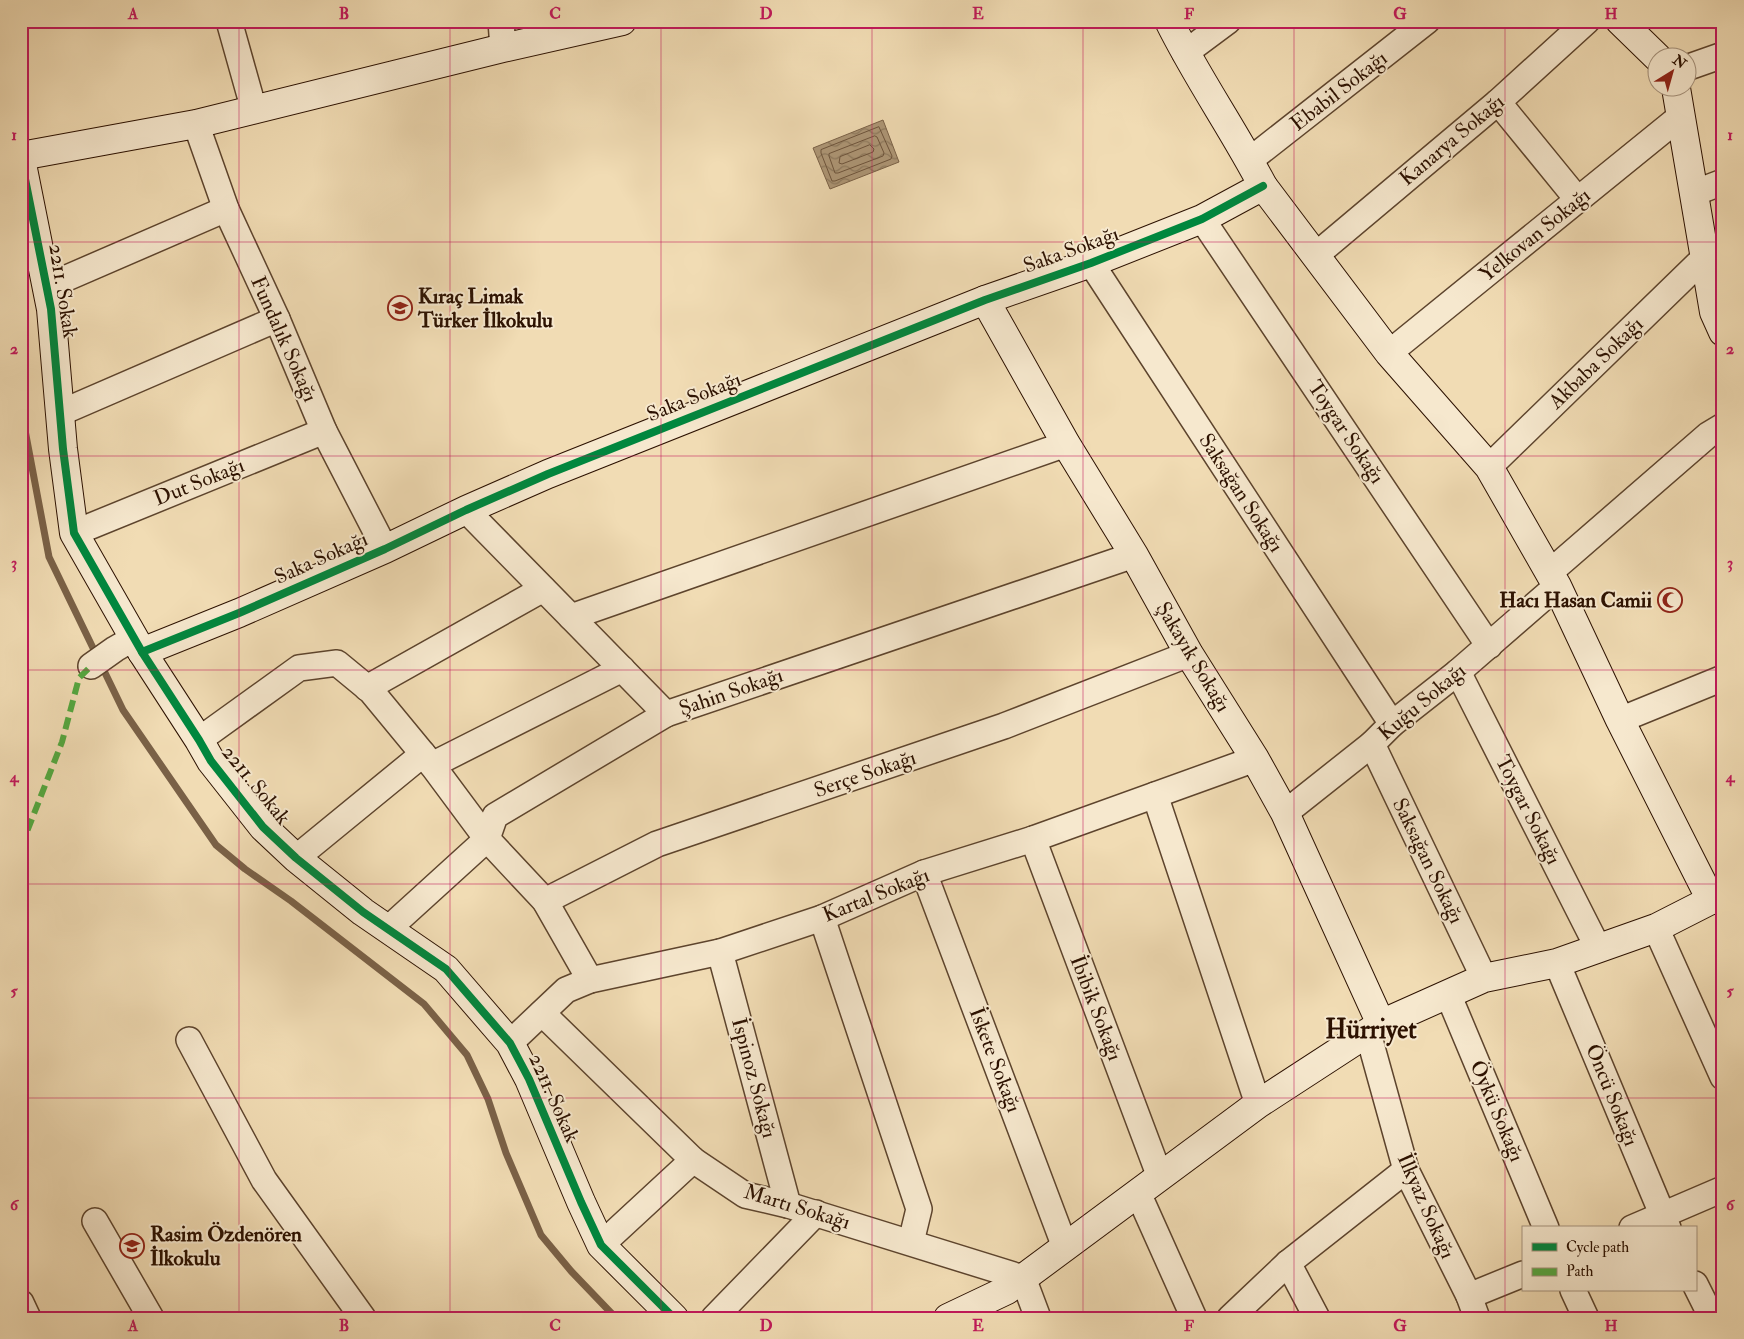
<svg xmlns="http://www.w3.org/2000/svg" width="1744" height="1339" viewBox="0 0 1744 1339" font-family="'IM FELL Double Pica',serif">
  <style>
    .water { fill: url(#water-waves); stroke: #7a6147 }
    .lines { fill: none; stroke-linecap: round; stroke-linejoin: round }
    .shore { stroke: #6d543c; stroke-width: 1 }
    .stream { stroke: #7a6147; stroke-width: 7 }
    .street-casing { stroke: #5d442d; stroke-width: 28 }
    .secondary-casing { stroke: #2c1100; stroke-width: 30 }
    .street { stroke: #f6e8ce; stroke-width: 25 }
    .secondary { stroke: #f6e8ce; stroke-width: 28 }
    .quiet { stroke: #54a840; stroke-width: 6; stroke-dasharray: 12 6; stroke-linecap: butt }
    .cycleway-casing { stroke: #f6e8ce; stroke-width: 11 }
    .cycleway { stroke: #00873e; stroke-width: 8 }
    .grid { fill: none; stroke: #c2185b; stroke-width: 1; stroke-opacity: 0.55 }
    .labels { text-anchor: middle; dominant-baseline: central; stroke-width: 4; stroke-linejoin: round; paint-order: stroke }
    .street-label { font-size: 21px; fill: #2c1100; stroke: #f6e8ce }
    .poi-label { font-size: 21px; font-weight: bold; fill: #2c1100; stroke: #f6e8ce; text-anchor: start }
    .district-label { font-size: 26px; font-weight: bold; fill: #2c1100; stroke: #f6e8ce }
    .neatline { fill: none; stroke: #c2185b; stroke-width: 2 }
    .grid-label { font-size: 16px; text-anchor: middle; font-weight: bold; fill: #c2185b }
  </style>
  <defs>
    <pattern id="water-waves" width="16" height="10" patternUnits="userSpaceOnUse" patternTransform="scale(1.25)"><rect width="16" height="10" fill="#ae9777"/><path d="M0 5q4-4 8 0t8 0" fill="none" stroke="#8e7a5f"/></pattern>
  </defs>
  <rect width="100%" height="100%" fill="#f1dcb4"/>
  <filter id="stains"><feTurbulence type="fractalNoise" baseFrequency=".004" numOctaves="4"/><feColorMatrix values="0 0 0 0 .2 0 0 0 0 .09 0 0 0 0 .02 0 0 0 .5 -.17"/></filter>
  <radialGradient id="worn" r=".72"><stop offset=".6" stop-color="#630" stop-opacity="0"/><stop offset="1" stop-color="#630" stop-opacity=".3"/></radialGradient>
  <polygon class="water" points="883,120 899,162 830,189 813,148"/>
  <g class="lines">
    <g class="shore">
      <polygon points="879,127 892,156 891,159 835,181 832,181 821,153 821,150"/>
      <polygon points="875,136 877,137 884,153 883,156 838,173 835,173 829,156 829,154"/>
      <polygon points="870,145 874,149 873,152 842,164 839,163 840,157"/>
    </g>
    <polyline class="stream" points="21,409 49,557 123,710 216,845 245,869 291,901 424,1004 467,1055 488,1099 506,1153 541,1235 571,1271 616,1318"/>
    <defs>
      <g id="street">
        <polyline points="229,21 254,110"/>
        <polyline points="501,21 503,48"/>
        <polyline points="1185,53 1228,21"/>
        <polyline points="1686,68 1723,55"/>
        <polyline points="1498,102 1578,200"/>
        <polyline points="196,124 226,209 277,319 324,431 385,549"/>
        <polyline points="1250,160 1427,21"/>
        <polyline points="1694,193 1723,182"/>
        <polyline points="1202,219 1489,646"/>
        <polyline points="1316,255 1498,102 1587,21"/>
        <polyline points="1091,263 1392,724"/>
        <polyline points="46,287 226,209"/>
        <polyline points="1389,353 1681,116"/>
        <polyline points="60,413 277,319"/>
        <polyline points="1489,467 1704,258"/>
        <polyline points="466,510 571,617 1066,444"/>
        <polyline points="74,533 324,431"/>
        <polyline points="1549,573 1708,435 1723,426"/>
        <polyline points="571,617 666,714"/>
        <polyline points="91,666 115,649 134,638"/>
        <polyline points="1458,672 1598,948"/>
        <polyline points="367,688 543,589"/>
        <polyline points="1620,720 1723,678"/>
        <polyline points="199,740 299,668 337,663 371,691 432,765 487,839 545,901 590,980"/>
        <polyline points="1372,744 1484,978"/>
        <polyline points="432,765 622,669"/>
        <polyline points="1155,795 1258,1104"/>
        <polyline points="1285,813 1372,744 1392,724 1458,672 1557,586"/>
        <polyline points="1033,839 1160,1177"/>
        <polyline points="296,858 423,754"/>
        <polyline points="924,873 1065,1247"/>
        <polyline points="545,901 657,844 1004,726 1189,654"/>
        <polyline points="822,918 919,1209 911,1242"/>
        <polyline points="1656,928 1723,1077"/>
        <polyline points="388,929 487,839 495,816 666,714 1134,555"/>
        <polyline points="720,952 788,1205"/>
        <polyline points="1557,963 1668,1228"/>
        <polyline points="1448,994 1546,1228"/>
        <polyline points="542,1013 693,1160 745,1195 788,1205 1023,1278 1038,1318"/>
        <polyline points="1368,1033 1406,1170 1469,1296 1477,1318"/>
        <polyline points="189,1040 264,1180 363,1318"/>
        <polyline points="510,1043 566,990 590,980 720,952 822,918 924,873 1033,839 1255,759"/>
        <polyline points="1138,1193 1194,1318"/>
        <polyline points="95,1221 151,1318"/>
        <polyline points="1632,1228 1723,1189"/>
        <polyline points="601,1245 693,1160"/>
        <polyline points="1288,1263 1317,1318"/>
        <polyline points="1695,1284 1712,1318"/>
        <polyline points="1573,1290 1586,1318"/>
        <polyline points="1469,1296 1523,1274"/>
        <polyline points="21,1303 28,1318"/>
        <polyline points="714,1318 816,1213"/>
        <polyline points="1230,1318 1288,1263 1406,1170"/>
      </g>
      <g id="secondary">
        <path d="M1169,21C1197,78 1234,130 1263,186L1389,353L1489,467L1557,586L1620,720L1711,900"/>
        <polyline points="1620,21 1658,58"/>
        <polyline points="1676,88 1714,312 1723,332"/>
        <polyline points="21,156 196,124 503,48 622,21"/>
        <polyline points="21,159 51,309 63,449 74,533 142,652 199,740 211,761 263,827 296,858 363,912 446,969 510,1043 529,1079 581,1202 601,1245 674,1318"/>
        <polyline points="985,300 1066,444 1134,555 1189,654 1255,759 1285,813 1381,1024"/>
        <polyline points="142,652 239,613 385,549 466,510 548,474 985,300 1091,263 1202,219 1263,186"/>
        <polyline points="948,1318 1007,1290 1258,1104 1381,1024 1484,978 1557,963 1656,928 1711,900 1723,896"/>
      </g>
    </defs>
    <use href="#street" class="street-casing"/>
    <use href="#secondary" class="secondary-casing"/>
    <use href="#street" class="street"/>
    <use href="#secondary" class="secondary"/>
    <polyline class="quiet" points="21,847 62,742 79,678 91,666"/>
    <defs>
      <g id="cycleway">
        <polyline points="21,159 51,309 63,449 74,533 142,652 199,740 211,761 263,827 296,858 363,912 446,969 510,1043 529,1079 581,1202 601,1245 674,1318"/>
        <polyline points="142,652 239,613 385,549 466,510 548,474 985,300 1091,263 1202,219 1263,186"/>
      </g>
    </defs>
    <use href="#cycleway" class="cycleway-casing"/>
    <use href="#cycleway" class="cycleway"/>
  </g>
  <path class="grid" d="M239,21V1318M450,21V1318M661,21V1318M872,21V1318M1083,21V1318M1294,21V1318M1505,21V1318M21,242H1723M21,456H1723M21,670H1723M21,884H1723M21,1098H1723"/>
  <defs>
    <symbol id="school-ring" viewBox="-11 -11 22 22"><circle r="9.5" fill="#f6e8ce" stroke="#8f2418" stroke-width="1.5"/><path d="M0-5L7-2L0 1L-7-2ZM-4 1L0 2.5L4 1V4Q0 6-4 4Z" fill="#8f2418"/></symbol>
    <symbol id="mosque-ring" viewBox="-11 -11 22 22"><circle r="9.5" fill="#f6e8ce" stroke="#8f2418" stroke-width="1.5"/><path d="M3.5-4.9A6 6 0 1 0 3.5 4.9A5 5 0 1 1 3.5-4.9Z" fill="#8f2418"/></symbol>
  </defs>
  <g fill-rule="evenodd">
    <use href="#school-ring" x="386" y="294" width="28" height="28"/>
    <use href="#mosque-ring" x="1656" y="586" width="28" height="28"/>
    <use href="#school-ring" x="118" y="1232" width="28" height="28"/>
  </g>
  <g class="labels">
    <g class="street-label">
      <text transform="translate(1339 91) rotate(-38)">Ebabil Sokağı</text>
      <text transform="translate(1452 140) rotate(-40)">Kanarya Sokağı</text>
      <text transform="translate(1535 235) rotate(-39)">Yelkovan Sokağı</text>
      <text transform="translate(1071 250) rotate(-20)">Saka Sokağı</text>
      <text transform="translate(63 291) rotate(81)">2211. Sokak</text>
      <text transform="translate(284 339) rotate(66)">Fundalık Sokağı</text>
      <text transform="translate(1596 363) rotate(-44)">Akbaba Sokağı</text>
      <text transform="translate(694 397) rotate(-22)">Saka Sokağı</text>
      <text transform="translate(1346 432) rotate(56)">Toygar Sokağı</text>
      <text transform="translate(199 482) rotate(-22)">Dut Sokağı</text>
      <text transform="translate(1241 493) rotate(57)">Saksağan Sokağı</text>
      <text transform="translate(321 558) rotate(-24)">Saka Sokağı</text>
      <text transform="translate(1193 657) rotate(59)">Şakayık Sokağı</text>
      <text transform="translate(731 692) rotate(-19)">Şahin Sokağı</text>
      <text transform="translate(1422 702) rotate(-40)">Kuğu Sokağı</text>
      <text transform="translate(865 774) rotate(-19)">Serçe Sokağı</text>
      <text transform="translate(256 785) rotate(51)">2211. Sokak</text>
      <text transform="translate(1528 810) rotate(63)">Toygar Sokağı</text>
      <text transform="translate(1428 861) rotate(64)">Saksağan Sokağı</text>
      <text transform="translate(876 895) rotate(-22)">Kartal Sokağı</text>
      <text transform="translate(1096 1008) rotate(69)">İbibik Sokağı</text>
      <text transform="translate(995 1060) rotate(69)">İskete Sokağı</text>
      <text transform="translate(754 1078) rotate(75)">İspinoz Sokağı</text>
      <text transform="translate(1612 1095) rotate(68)">Öncü Sokağı</text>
      <text transform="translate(554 1098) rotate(66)">2211. Sokak</text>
      <text transform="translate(1497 1111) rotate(67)">Öykü Sokağı</text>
      <text transform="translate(1426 1206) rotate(66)">İlkyaz Sokağı</text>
      <text transform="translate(797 1207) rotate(17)">Martı Sokağı</text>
    </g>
    <g class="poi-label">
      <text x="418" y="296">Kıraç Limak<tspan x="418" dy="24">Türker İlkokulu</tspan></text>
      <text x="1652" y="600" text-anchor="end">Hacı Hasan Camii</text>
      <text x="150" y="1234">Rasim Özdenören<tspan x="150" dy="24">İlkokulu</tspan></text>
    </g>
    <g class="district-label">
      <text x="1371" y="1030">Hürriyet</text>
    </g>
  </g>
  <rect width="1744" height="1339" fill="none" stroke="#f1dcb4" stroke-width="55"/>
  <rect x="1522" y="1226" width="175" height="65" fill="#f6e8ce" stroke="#a5927c"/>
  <rect x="1532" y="1243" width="25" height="8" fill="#00873e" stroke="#a5927c"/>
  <text x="1566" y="1252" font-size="15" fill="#2c1100">Cycle path</text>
  <rect x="1532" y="1268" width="25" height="8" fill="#54a840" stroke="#a5927c"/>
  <text x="1566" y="1276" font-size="15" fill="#2c1100">Path</text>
  <g transform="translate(1672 72) rotate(37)"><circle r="24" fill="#f6e8ce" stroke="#a5927c"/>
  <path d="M0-4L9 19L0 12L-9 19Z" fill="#8f2418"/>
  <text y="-8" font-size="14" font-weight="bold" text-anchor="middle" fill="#2c1100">N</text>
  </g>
  <rect x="28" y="28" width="1688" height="1284" class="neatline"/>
  <g class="grid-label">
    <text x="133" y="19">A</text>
    <text x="344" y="19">B</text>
    <text x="555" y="19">C</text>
    <text x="766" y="19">D</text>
    <text x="978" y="19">E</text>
    <text x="1189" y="19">F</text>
    <text x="1400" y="19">G</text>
    <text x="1611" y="19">H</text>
    <text x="14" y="140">1</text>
    <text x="1730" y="140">1</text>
    <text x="14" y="354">2</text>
    <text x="1730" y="354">2</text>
    <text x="14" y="568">3</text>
    <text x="1730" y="568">3</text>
    <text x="14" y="782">4</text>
    <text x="1730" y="782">4</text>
    <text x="14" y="996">5</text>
    <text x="1730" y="996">5</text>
    <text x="14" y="1210">6</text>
    <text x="1730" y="1210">6</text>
    <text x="133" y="1331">A</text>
    <text x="344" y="1331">B</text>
    <text x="555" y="1331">C</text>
    <text x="766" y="1331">D</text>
    <text x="978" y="1331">E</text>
    <text x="1189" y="1331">F</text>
    <text x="1400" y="1331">G</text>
    <text x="1611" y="1331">H</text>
  </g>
  <rect width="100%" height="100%" filter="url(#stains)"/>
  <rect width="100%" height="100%" fill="url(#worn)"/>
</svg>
